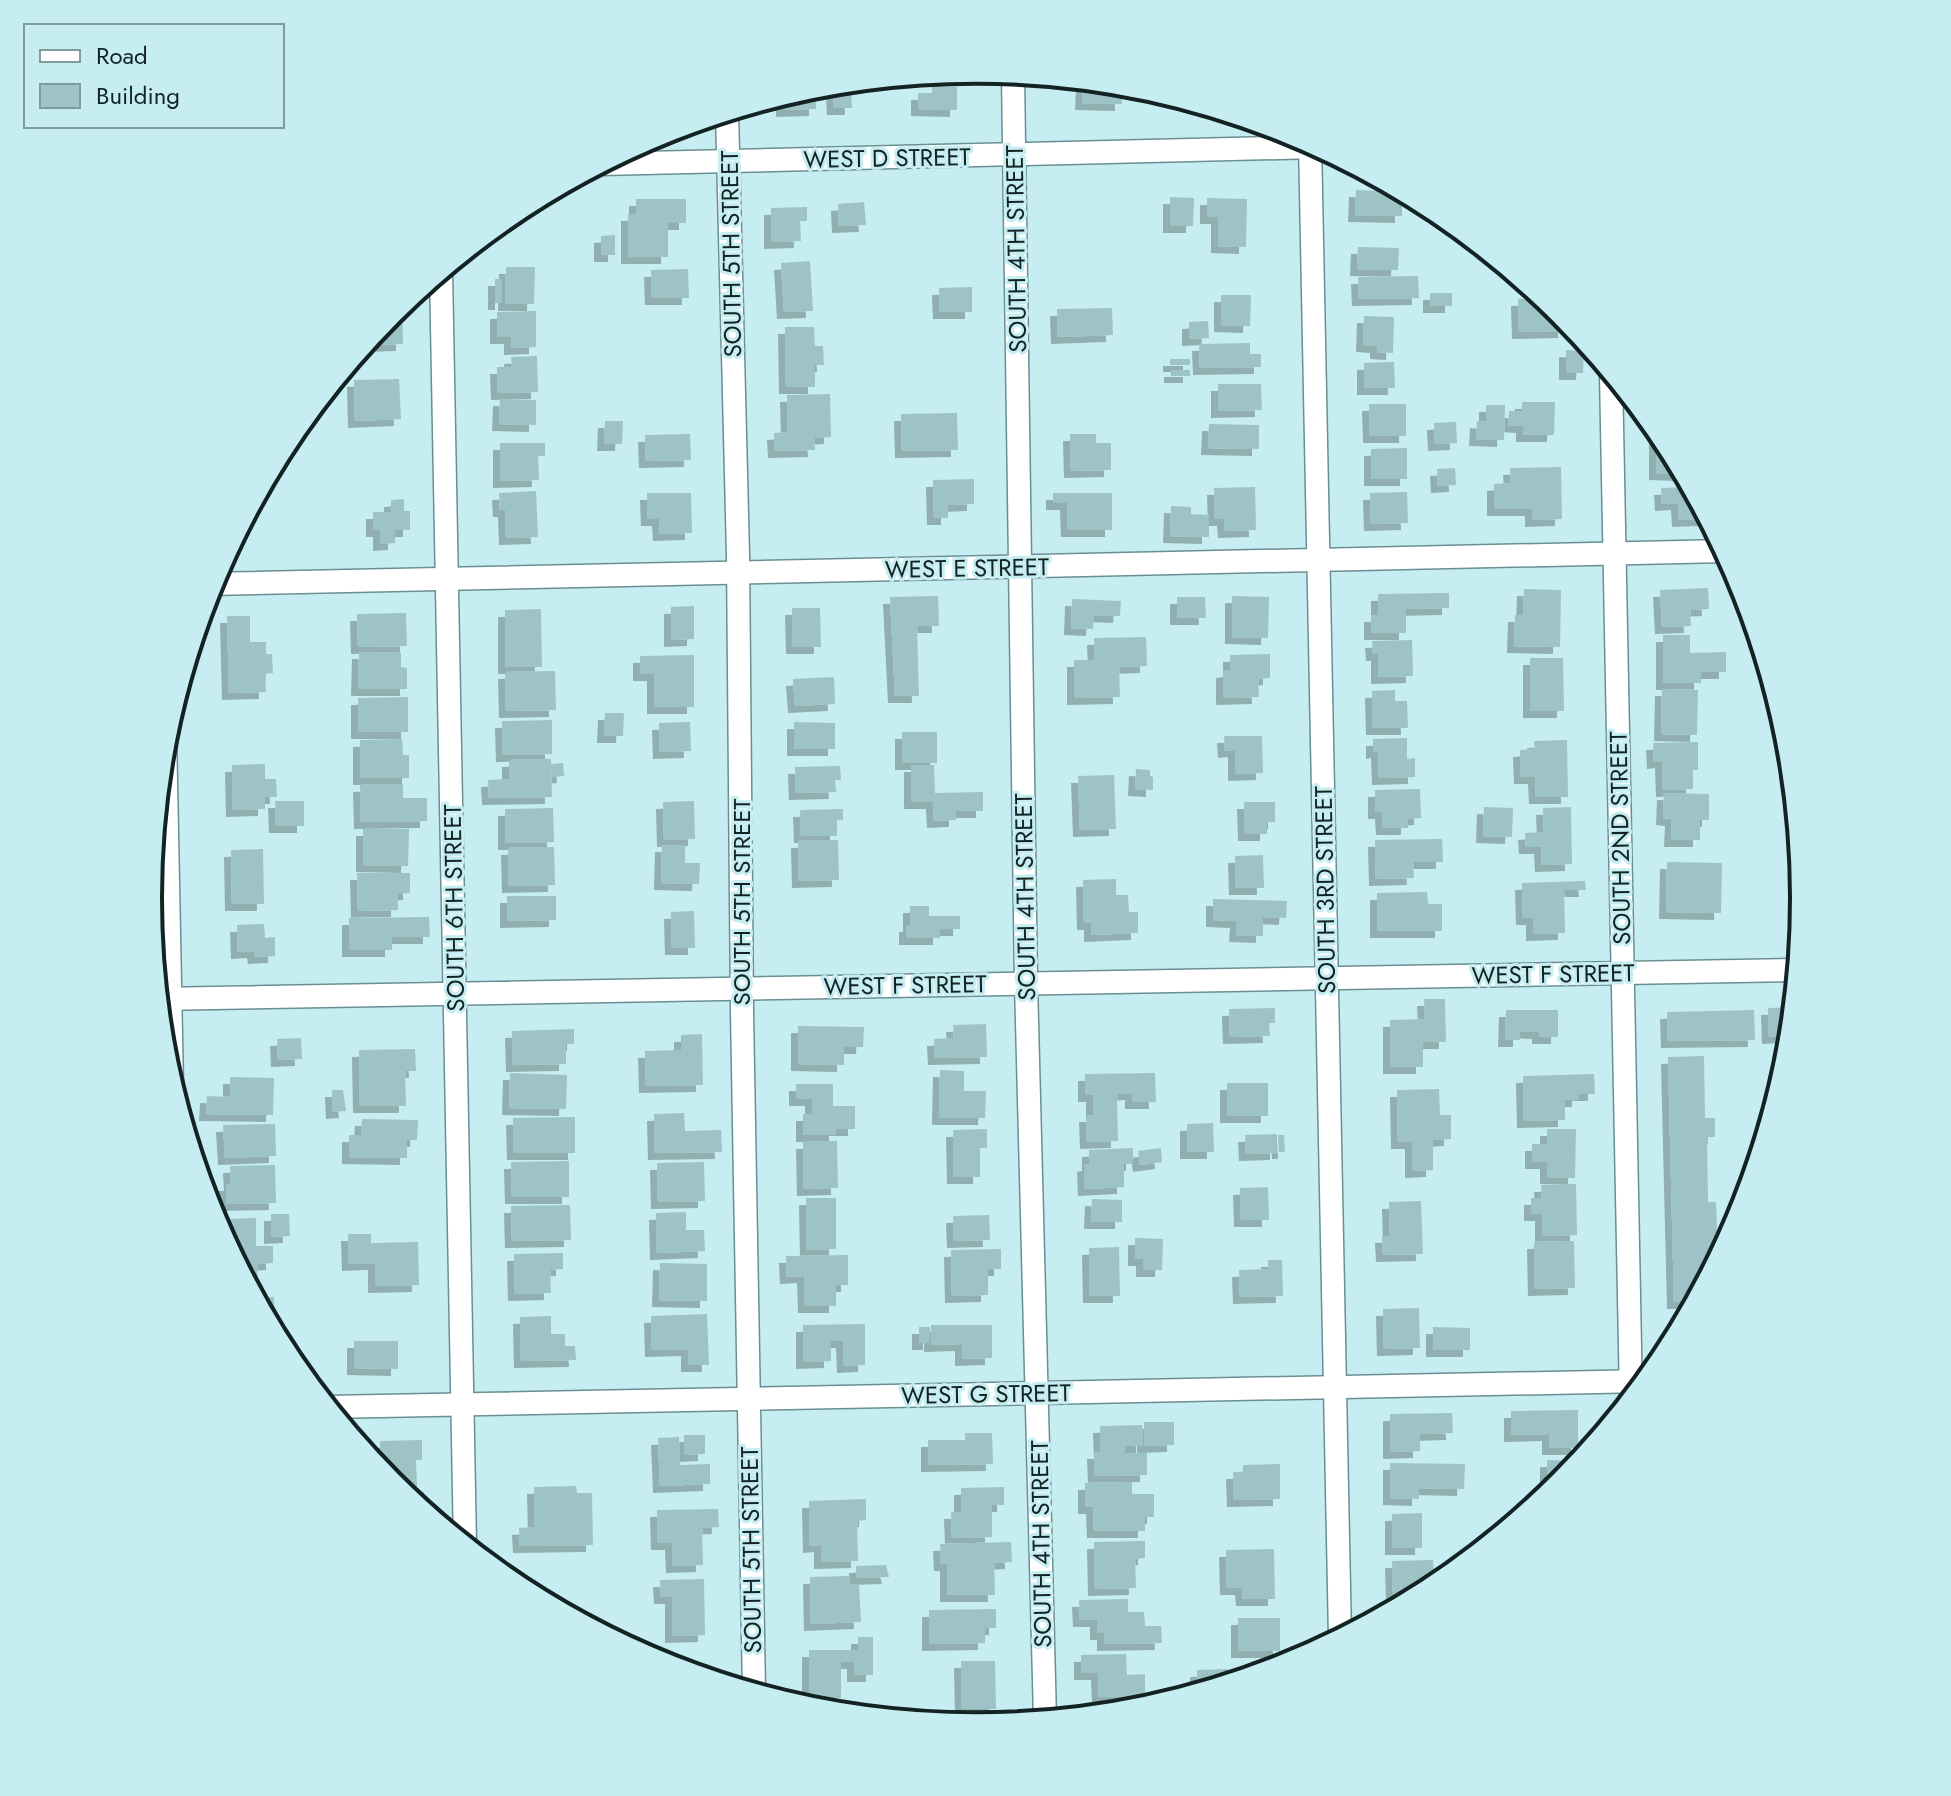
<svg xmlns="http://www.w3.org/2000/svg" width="1951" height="1796" viewBox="0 0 1951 1796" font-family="Jost,sans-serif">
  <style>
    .building { fill: #9dc3c7; filter: url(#shadow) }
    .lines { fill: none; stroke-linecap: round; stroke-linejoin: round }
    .minor-casing { stroke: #6a8f93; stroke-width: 25 }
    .minor { stroke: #fff; stroke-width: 22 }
    .labels { text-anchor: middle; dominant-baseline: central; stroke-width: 6; stroke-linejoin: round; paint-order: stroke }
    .street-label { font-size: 24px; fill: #132223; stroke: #c6edf1 }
    .rim { fill: none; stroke: #132223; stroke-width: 4 }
  </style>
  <defs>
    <filter id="shadow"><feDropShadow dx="-7" dy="7" stdDeviation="0" flood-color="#0004"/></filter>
  </defs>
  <rect width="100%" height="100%" fill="#c6edf1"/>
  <g class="building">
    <polygon points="1083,81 1122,85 1122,104 1082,103"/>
    <polygon points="816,86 816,109 783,110 783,95"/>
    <polygon points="932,86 957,87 957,110 918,109 918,93 932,93"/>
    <polygon points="851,89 852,108 834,108 833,90"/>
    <polygon points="1356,190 1402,192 1402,216 1355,215"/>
    <polygon points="1170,197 1194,198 1193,226 1170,226"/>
    <polygon points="1207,198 1247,199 1246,247 1218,246 1218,217 1207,217"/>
    <polygon points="636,199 686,199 686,223 668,223 668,257 628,257 628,214 636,214"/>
    <polygon points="864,202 866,225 839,226 838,204"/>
    <polygon points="807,207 807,221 800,221 801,241 771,242 771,208"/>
    <polygon points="615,235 615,255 601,255 601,236"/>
    <polygon points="1358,247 1399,248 1398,270 1357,269"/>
    <polygon points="810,261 813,311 784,312 781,263"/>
    <polygon points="506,267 535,267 534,304 505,304"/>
    <polygon points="688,269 689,298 652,298 651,270"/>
    <polygon points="1418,276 1419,298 1359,299 1358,277"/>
    <rect x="495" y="279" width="7" height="24"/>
    <polygon points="972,287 972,312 940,312 939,288"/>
    <rect x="1430" y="293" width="22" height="13"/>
    <polygon points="1221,295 1251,295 1250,326 1221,325"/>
    <polygon points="1544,298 1565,317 1565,331 1519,332 1518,299"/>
    <polygon points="402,303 403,344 372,345 372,335"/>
    <polygon points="1112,308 1113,335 1058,337 1057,309"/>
    <polygon points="536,311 536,347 511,348 511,337 497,337 497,312"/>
    <polygon points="1364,316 1394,317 1393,353 1377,352 1377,346 1363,345"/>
    <polygon points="1208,321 1209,338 1189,339 1189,322"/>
    <polygon points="785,327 814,327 815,346 823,346 824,365 815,365 815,387 786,387"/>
    <polygon points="1250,343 1250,354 1261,354 1261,367 1200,368 1199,344"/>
    <polygon points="1566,350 1584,351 1583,373 1566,373"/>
    <polygon points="537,356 538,392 498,393 497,367 512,367 511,357"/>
    <rect x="1170" y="359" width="20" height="6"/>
    <polygon points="1394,362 1395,388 1364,388 1364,363"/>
    <rect x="1171" y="370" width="19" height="6"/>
    <polygon points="399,379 401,419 355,421 354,380"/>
    <polygon points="1218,384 1261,384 1262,410 1218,411"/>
    <polygon points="830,394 831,437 814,438 815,450 775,451 774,433 788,432 787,395"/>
    <polygon points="500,399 536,400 536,425 499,424"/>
    <polygon points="1522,402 1555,402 1554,435 1523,435 1523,426 1508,425 1509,411 1522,411"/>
    <polygon points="1369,404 1406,404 1406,436 1370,436"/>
    <polygon points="1486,405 1505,405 1504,440 1476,439 1477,421 1486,422"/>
    <polygon points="957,413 958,450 902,451 901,414"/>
    <polygon points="605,421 623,421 622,444 604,444"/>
    <polygon points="1456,422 1457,443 1435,444 1434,423"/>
    <polygon points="1209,424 1259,425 1259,449 1208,448"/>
    <polygon points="1656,429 1664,438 1683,474 1656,473"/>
    <polygon points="690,434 691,460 646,461 645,435"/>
    <polygon points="1070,434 1096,434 1096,443 1111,443 1111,470 1071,471"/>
    <polygon points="500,443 545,443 545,456 538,456 539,480 500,481"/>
    <polygon points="1407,448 1407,479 1371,479 1371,449"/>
    <polygon points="1561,467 1562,519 1532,520 1532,509 1494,509 1494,484 1511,483 1510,468"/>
    <polygon points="1455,468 1456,485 1438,486 1437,469"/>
    <polygon points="974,479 974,504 948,505 948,518 934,518 933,480"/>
    <polygon points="1255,487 1256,530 1225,531 1224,519 1215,519 1214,488"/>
    <polygon points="1690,487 1706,517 1706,519 1679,520 1678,503 1662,504 1661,488"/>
    <polygon points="536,491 538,537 506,538 505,510 500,510 499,493"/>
    <polygon points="1407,492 1408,523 1371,524 1370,493"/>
    <polygon points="647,493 691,493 692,533 660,534 659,519 648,519"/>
    <polygon points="1053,493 1112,493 1112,530 1068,530 1067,503 1053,503"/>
    <polygon points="404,499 404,511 410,511 410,530 395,530 395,543 380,544 380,530 373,530 373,512 391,512 391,500"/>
    <polygon points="251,505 251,526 241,525 240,549 228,549"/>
    <polygon points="1171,506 1191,507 1191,514 1209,515 1209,537 1170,536"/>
    <polygon points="1708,588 1709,609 1690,610 1691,626 1662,627 1660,590"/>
    <polygon points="1524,589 1561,590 1560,647 1514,646 1515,615 1523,615"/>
    <polygon points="1449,593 1449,608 1406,609 1406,633 1371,633 1371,615 1378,615 1378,594"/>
    <polygon points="938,596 939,626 917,626 919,696 895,696 890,597"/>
    <polygon points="1232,596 1269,597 1268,638 1232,637"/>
    <polygon points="1177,597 1205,597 1206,618 1177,618"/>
    <polygon points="1072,599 1121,601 1120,616 1094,615 1093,629 1071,628"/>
    <polygon points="694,606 694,639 671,640 671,607"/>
    <polygon points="792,608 820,608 821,647 793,647"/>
    <polygon points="541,609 542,667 505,667 505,610"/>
    <polygon points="406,613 407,646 358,647 357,614"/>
    <polygon points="227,616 250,616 250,642 266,642 266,654 272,654 273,673 265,674 266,692 229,693"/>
    <polygon points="1663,635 1690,635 1690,653 1726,652 1726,672 1701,672 1701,683 1663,683"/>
    <polygon points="1146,637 1147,666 1119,667 1120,697 1074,698 1074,660 1095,660 1094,638"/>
    <polygon points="1412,640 1413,676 1378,677 1378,654 1373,654 1372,641"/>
    <polygon points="359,652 401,653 401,667 407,668 407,689 358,689"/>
    <polygon points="1270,654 1270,678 1258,679 1259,697 1223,698 1223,671 1230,670 1230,655"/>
    <polygon points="694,655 694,707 654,707 654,674 640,674 640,656"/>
    <polygon points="1530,658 1563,658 1564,711 1530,711"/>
    <polygon points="555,671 556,710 506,711 505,672"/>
    <polygon points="834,677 835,704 795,706 793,679"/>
    <polygon points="1662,689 1698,690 1697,735 1661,734"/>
    <polygon points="1395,690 1395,701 1407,701 1408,728 1373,728 1372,691"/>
    <polygon points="408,697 408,732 358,732 358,698"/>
    <polygon points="605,713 624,713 623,736 604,736"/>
    <polygon points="552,720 552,754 503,755 502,721"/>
    <polygon points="690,722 691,751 660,752 659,723"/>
    <polygon points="794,722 835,723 835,749 794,749"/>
    <rect x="902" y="732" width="35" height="31"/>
    <polygon points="1224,736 1262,736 1263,773 1235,774 1235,750 1225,751"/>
    <polygon points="1407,738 1407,759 1415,758 1415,777 1379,778 1378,751 1373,752 1373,739"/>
    <polygon points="402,739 403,755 409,755 409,778 360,778 360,740"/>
    <polygon points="1567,740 1568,797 1536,797 1535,777 1521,777 1520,750 1535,749 1534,741"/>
    <polygon points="1698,742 1698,770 1693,770 1693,789 1663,790 1662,761 1654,762 1653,743"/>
    <polygon points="551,759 551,764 563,763 564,776 553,777 551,768 552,797 489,798 488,780 509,779 509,760"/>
    <polygon points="265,764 265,779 276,779 277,797 265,797 265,809 233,810 232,765"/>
    <polygon points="911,765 934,765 935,793 983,792 983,811 956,811 956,820 934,821 933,802 911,802"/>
    <polygon points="840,766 841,780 835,780 836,792 796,793 795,767"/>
    <polygon points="1136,769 1150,770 1150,776 1153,777 1153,790 1135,789"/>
    <polygon points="1114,775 1116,829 1080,830 1078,776"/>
    <polygon points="403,784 403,798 427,798 427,821 361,822 360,785"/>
    <polygon points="1420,789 1421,818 1408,819 1408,828 1383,828 1382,812 1375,812 1375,790"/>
    <polygon points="1664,793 1709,794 1709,820 1700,820 1700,840 1671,840 1672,819 1663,818"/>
    <polygon points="275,801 304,801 304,826 276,826"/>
    <polygon points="694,801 695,839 664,840 663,802"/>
    <polygon points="1244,802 1275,802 1275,822 1267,822 1267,834 1245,834"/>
    <polygon points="1484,807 1513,808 1512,837 1483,836"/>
    <polygon points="1571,807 1572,864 1542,865 1541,847 1526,847 1525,833 1544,832 1543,808"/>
    <polygon points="553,808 554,842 505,843 505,809"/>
    <polygon points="843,809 843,820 837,820 837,836 801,836 800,810"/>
    <polygon points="363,829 409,829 408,866 363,865"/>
    <polygon points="1442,839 1443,862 1413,862 1414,878 1376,879 1375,840"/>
    <polygon points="838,840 839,880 799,881 798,841"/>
    <polygon points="662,845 685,846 685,863 700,863 699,884 661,883"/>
    <polygon points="554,847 555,885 509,886 508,848"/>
    <polygon points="263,849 264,904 232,904 231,850"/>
    <polygon points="1263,855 1264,888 1236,888 1235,856"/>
    <polygon points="1667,862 1722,863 1721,913 1666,912"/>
    <polygon points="357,873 410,873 410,893 398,894 398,910 358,911"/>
    <polygon points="1116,879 1116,895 1128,895 1129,912 1138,912 1138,933 1091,935 1091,923 1084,923 1083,880"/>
    <polygon points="1585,881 1586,890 1564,890 1565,933 1533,934 1533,918 1523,918 1522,883"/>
    <polygon points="1427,892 1428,904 1442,904 1442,931 1377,931 1377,893"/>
    <polygon points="507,896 556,896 556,920 507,921"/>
    <polygon points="1213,899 1287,901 1286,918 1263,917 1263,936 1236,935 1237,921 1213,920"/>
    <polygon points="910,906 929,906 929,916 960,916 960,929 940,929 940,938 906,938 906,925 910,925"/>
    <polygon points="694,911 695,948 672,948 671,912"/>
    <polygon points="429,917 430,937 392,937 392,950 349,950 349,918"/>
    <polygon points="264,924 265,938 275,937 275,956 255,957 254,951 238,952 237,925"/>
    <polygon points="1424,999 1445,999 1446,1042 1423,1042 1423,1067 1390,1067 1390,1020 1425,1019"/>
    <polygon points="1793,1007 1790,1036 1769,1037 1768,1008"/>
    <polygon points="1275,1008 1275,1023 1269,1023 1270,1036 1230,1037 1229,1009"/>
    <polygon points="1506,1010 1558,1010 1558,1037 1539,1037 1539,1032 1520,1031 1520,1040 1505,1040"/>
    <polygon points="1754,1010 1755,1040 1668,1041 1667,1012"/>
    <polygon points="986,1024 987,1057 935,1058 934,1039 954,1038 953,1025"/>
    <polygon points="798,1026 864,1027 863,1047 844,1047 844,1065 798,1064"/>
    <polygon points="574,1029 574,1044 566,1044 566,1064 513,1065 512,1031"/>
    <polygon points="702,1034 703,1085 646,1086 645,1051 681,1050 681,1035"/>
    <polygon points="301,1038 302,1059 278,1060 277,1039"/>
    <polygon points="415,1049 416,1071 405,1071 406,1106 360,1106 359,1050"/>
    <polygon points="1704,1056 1705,1118 1715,1118 1715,1137 1707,1137 1708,1202 1716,1202 1718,1257 1714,1264 1708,1264 1709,1274 1694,1302 1674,1302 1668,1057"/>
    <polygon points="940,1070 964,1071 964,1091 986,1091 985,1118 939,1118"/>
    <polygon points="510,1073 567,1075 566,1109 509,1108"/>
    <polygon points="1155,1073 1156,1102 1132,1102 1132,1093 1117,1094 1118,1141 1087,1142 1086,1115 1093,1115 1093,1095 1085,1095 1085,1074"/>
    <polygon points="1594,1074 1595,1094 1579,1094 1579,1100 1565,1100 1565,1120 1524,1121 1523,1076"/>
    <polygon points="230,1077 274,1078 273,1115 206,1114 207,1096 230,1097"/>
    <rect x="1227" y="1083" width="41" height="33"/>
    <polygon points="796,1084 833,1084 833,1106 855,1106 855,1129 836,1129 836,1135 803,1135 803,1114 812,1114 812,1099 796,1099"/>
    <polygon points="1439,1089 1440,1115 1451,1115 1451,1139 1433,1140 1433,1170 1412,1171 1412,1142 1398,1142 1397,1090"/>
    <polygon points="332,1090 343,1090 346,1111 333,1112"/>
    <polygon points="684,1113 685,1131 721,1130 722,1152 655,1153 654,1114"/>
    <polygon points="575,1117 575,1153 514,1153 513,1118"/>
    <polygon points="362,1119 418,1120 417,1140 407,1140 407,1158 349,1157 349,1135 361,1135"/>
    <polygon points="1213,1123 1214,1152 1187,1152 1187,1124"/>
    <polygon points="275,1124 276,1156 225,1158 223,1125"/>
    <polygon points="987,1129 987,1148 980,1148 980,1177 954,1177 953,1130"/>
    <polygon points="1547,1129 1576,1129 1575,1178 1547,1177 1547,1162 1532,1162 1532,1144 1547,1144"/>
    <polygon points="1277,1134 1277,1153 1246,1154 1245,1135"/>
    <polygon points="1278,1135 1284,1135 1285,1152 1279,1152"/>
    <polygon points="837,1141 838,1188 804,1189 803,1142"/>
    <polygon points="1133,1148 1133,1164 1124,1164 1124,1187 1085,1189 1084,1165 1089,1164 1089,1150"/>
    <polygon points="1161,1148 1162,1162 1140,1165 1138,1151"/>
    <polygon points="569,1161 569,1197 512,1197 511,1162"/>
    <polygon points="704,1162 705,1201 658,1202 657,1163"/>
    <polygon points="275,1165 276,1203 226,1204 226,1184 231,1184 230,1166"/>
    <polygon points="1576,1184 1577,1235 1542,1236 1542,1214 1531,1214 1531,1198 1542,1198 1541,1185"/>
    <polygon points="1268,1187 1269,1220 1241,1220 1240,1188"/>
    <polygon points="806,1198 836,1198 836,1249 807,1250"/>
    <polygon points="1092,1199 1122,1200 1122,1222 1091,1222"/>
    <polygon points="1421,1201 1423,1254 1383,1255 1382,1236 1390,1236 1389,1202"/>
    <polygon points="570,1205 571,1240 512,1241 511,1206"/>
    <polygon points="686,1212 686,1230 704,1230 705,1251 657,1253 656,1213"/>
    <polygon points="271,1214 289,1214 290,1236 271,1237"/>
    <polygon points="989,1215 990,1240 954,1241 953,1216"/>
    <polygon points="256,1218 256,1246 273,1246 273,1263 257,1264 258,1282 247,1283 229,1249 228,1219"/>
    <polygon points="348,1234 371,1234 371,1243 418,1242 419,1285 375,1286 375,1263 349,1264"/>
    <polygon points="1135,1238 1163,1239 1162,1270 1143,1270 1143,1259 1135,1259"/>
    <polygon points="1574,1241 1575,1288 1535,1289 1534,1242"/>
    <polygon points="1119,1247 1120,1296 1090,1296 1089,1248"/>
    <polygon points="1001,1249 1001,1269 988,1269 988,1295 952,1296 951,1250"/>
    <polygon points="563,1253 563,1269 550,1270 551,1293 515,1294 514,1254"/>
    <polygon points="848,1255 848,1285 836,1285 836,1306 805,1306 804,1276 787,1277 786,1256"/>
    <polygon points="1268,1260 1282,1260 1283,1296 1240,1297 1239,1270 1268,1269"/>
    <polygon points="660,1263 707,1264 707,1301 659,1300"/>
    <polygon points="254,1297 274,1297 275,1335 261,1309"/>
    <polygon points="1419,1308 1420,1348 1384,1349 1383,1309"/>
    <polygon points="707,1314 709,1365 688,1365 688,1349 652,1350 651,1316"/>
    <polygon points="551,1316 551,1334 565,1334 565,1346 575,1346 576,1360 521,1361 520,1317"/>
    <polygon points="865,1324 865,1365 844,1366 843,1341 831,1341 831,1361 803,1362 803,1325"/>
    <polygon points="931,1325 992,1325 992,1358 962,1359 962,1344 931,1345"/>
    <rect x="919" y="1327" width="11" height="16"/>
    <polygon points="1433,1327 1470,1328 1470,1350 1433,1350"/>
    <polygon points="354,1341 398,1341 398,1369 354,1368"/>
    <polygon points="1578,1410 1578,1448 1549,1448 1549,1434 1511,1435 1511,1411"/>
    <polygon points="1452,1413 1453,1433 1420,1434 1420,1451 1390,1452 1390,1414"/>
    <polygon points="1144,1422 1174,1422 1174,1445 1144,1446"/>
    <polygon points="1142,1425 1143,1446 1124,1446 1125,1453 1147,1453 1147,1475 1095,1476 1094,1452 1101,1452 1100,1426"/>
    <polygon points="965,1433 992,1433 993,1464 928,1465 928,1440 965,1440"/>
    <polygon points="684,1435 705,1435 705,1454 684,1455"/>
    <polygon points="679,1437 680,1465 710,1464 710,1484 660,1486 658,1438"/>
    <polygon points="422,1440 422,1460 416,1460 417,1487 395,1487 381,1472 380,1441"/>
    <polygon points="1547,1460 1579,1461 1549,1493 1547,1493"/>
    <polygon points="1390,1463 1465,1464 1464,1489 1419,1488 1419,1499 1390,1498"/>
    <polygon points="1280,1464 1280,1499 1234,1500 1233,1472 1243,1472 1243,1465"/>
    <polygon points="1132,1482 1132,1494 1154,1494 1154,1517 1145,1517 1145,1531 1094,1531 1093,1507 1085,1507 1085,1483"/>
    <polygon points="576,1486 577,1493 592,1493 593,1545 520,1546 519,1528 535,1527 534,1487"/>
    <polygon points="1004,1487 1004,1505 992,1505 992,1537 952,1538 951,1512 961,1512 961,1488"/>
    <polygon points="424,1492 424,1511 402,1493"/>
    <polygon points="866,1499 866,1520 857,1521 858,1561 821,1562 821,1545 810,1546 809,1501"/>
    <polygon points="718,1509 719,1527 702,1528 703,1565 673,1566 672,1543 658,1543 657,1510"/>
    <polygon points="1422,1513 1422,1548 1392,1548 1392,1514"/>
    <polygon points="1145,1541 1145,1558 1135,1559 1136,1588 1095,1589 1094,1542"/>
    <polygon points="1011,1542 1012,1562 994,1563 995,1595 947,1595 947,1564 941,1564 940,1544"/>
    <polygon points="1274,1549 1275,1599 1243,1599 1242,1588 1227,1588 1226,1550"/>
    <polygon points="1433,1560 1434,1587 1421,1594 1393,1595 1392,1561"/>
    <polygon points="886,1565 889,1577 856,1578 856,1566"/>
    <polygon points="849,1576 850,1584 859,1584 861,1622 811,1624 810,1577"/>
    <polygon points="704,1579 705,1635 672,1636 672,1597 661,1597 660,1580"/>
    <polygon points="1128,1599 1128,1612 1144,1612 1145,1626 1161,1626 1162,1643 1104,1644 1104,1633 1097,1633 1097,1620 1080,1620 1079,1600"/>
    <polygon points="1391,1606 1391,1610 1374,1620 1373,1607"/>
    <polygon points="996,1609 996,1628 985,1628 985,1643 929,1644 929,1610"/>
    <rect x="1238" y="1618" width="42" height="33"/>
    <polygon points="858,1637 873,1637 873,1675 854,1675 854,1662 841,1662 841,1698 809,1699 809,1650 858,1650"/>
    <polygon points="1126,1654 1127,1675 1145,1674 1145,1696 1099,1697 1098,1673 1081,1673 1081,1655"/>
    <polygon points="1280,1660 1280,1667 1253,1675 1252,1661"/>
    <polygon points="961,1661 995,1661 996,1709 962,1709"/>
    <polygon points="711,1666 711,1679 673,1667 673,1666"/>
    <polygon points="1228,1669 1228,1683 1197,1692 1197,1670"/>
    <polygon points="1016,1716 1016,1722 968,1725 968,1717"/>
  </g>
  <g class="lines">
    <defs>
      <g id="minor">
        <polyline points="1013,74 1026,983 1045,1719"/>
        <polyline points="727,112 738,555 742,1011 754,1692"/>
        <polyline points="1310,142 1340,1638"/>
        <polyline points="601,164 1318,147"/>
        <polyline points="441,271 465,1545"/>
        <polyline points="1611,374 1631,1399"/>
        <polyline points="210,584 1725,551"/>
        <polyline points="165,731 172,1086"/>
        <polyline points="157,999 1796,970"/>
        <polyline points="327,1407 1646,1381"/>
      </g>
    </defs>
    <use href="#minor" class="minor-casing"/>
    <use href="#minor" class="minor"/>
  </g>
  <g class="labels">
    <g class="street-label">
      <text transform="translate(887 158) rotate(-1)">WEST D STREET</text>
      <text transform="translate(1016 249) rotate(-91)">SOUTH 4TH STREET</text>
      <text transform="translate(731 254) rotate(-91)">SOUTH 5TH STREET</text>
      <text transform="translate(967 568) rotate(-1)">WEST E STREET</text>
      <text transform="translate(1620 838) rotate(-91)">SOUTH 2ND STREET</text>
      <text transform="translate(1325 890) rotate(-91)">SOUTH 3RD STREET</text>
      <text transform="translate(1025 897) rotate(-91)">SOUTH 4TH STREET</text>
      <text transform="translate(741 902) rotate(-90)">SOUTH 5TH STREET</text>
      <text transform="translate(454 908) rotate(-91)">SOUTH 6TH STREET</text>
      <text transform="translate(1553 974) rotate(-1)">WEST F STREET</text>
      <text transform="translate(905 985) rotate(-1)">WEST F STREET</text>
      <text transform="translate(986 1394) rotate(-1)">WEST G STREET</text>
      <text transform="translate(1041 1544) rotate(-91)">SOUTH 4TH STREET</text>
      <text transform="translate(751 1550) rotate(-91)">SOUTH 5TH STREET</text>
    </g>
  </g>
  <path d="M0 0H1951V1796H0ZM162 898a814 814 0 1 1 1628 0a814 814 0 1 1-1628 0Z" fill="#c6edf1" fill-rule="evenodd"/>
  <path class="rim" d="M162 898a814 814 0 1 1 1628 0a814 814 0 1 1-1628 0Z"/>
  <rect x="24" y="24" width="260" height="104" fill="#c6edf1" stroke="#7e9c9f" stroke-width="2"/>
  <rect x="40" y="50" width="40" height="12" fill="#ffffff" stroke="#7e9c9f" stroke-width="2"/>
  <text x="96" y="64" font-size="24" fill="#132223">Road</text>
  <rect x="40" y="84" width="40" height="24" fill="#9dc3c7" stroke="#7e9c9f" stroke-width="2"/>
  <text x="96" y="104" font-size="24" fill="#132223">Building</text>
</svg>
